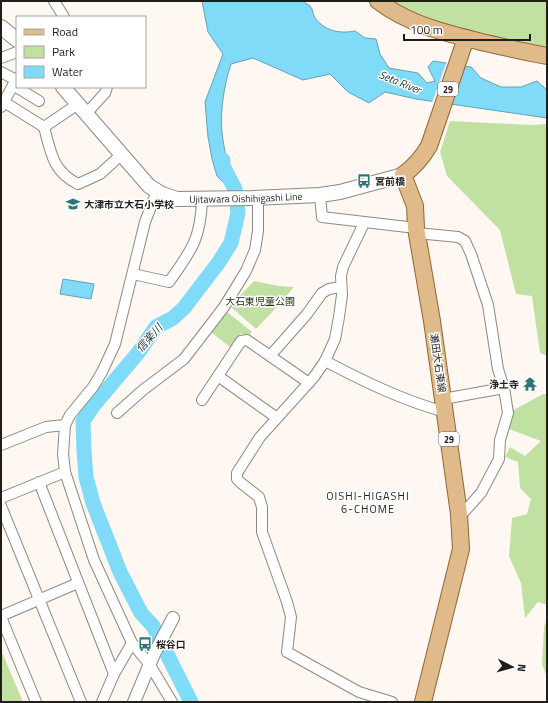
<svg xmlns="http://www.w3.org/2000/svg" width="548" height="703" viewBox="0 0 548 703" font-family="'Titillium Web','Noto Sans JP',sans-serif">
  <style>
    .green { fill: #c1e1a3 }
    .water { fill: #80dbf9; stroke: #63a2b6 }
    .pier { fill: #fff7f1 }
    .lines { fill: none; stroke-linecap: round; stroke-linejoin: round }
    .river { stroke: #80dbf9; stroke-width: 15 }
    .minor-casing { stroke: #8f8883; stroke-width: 12 }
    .tertiary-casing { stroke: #8f8883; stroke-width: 14 }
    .secondary-casing { stroke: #8f8883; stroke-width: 16 }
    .primary-casing { stroke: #906632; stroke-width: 18 }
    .minor { stroke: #fff; stroke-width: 10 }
    .tertiary { stroke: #fff; stroke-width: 12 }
    .secondary { stroke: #fff; stroke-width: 14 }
    .primary { stroke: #e1ba8b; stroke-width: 16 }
    .labels { text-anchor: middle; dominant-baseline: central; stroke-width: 3; stroke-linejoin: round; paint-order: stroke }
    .shield { fill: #fff; stroke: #63625f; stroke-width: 1 }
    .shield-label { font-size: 9px; font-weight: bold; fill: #201e1b }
    .poi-label { font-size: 10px; font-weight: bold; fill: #201e1b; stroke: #fff; text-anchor: start }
    .street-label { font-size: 10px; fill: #201e1b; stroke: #fff }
    .park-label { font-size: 10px; fill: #21310e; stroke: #fff }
    .water-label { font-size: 11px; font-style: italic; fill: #182e35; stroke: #fff }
    .neighbourhood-label { font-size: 11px; letter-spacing: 1px; fill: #201e1b; stroke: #fff }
  </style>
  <rect width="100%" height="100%" fill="#fff7f1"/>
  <g class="green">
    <polygon points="388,1 547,1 547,51 462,30 390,3"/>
    <polygon points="450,121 532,125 547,124 547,356 540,353 532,296 516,294 500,230 447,176 440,152"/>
    <polygon points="254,281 279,286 294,287 273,311 256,329 230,306"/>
    <polygon points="226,311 252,332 247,337 241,333 231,348 211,332"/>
    <polygon points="543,394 547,394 547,605 538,602 525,618 521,583 509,556 512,518 527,514 531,499 520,488 518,462 505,457 510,447 525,456 541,441 509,429 512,411"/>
    <polygon points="547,617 547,677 542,664 544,627"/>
    <polygon points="1,650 23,702 1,702"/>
  </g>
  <g class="water">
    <path d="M202,1H302C305,3 308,4 310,6C313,9 313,15 315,18C325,31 339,34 355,31L365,38L376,39L380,54L389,68L418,73L427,83L435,81L428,67L433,61L471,67L481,78L501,87H521L537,81L547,90V118L416,99L385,92L369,103L348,92L330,74L303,80L253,58L231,64C224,85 220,111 222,133C224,149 228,166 231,182H223L217,176L212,159L208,137L205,102L223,54L208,32Z"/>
    <polygon points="63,279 94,284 91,299 60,294"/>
  </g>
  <polygon class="pier" points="447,61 451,62 436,104 432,103"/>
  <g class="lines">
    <polyline class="river" points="191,702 153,626 141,613 120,572 93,503 86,477 84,451 83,421 94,405 138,353 156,327 173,318 184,308 219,262 231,243 238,213 235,189 223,166 223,160"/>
    <defs>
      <g id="minor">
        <polyline points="54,1 64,17"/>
        <polyline points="1,58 17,52"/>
        <polyline points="1,72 16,80"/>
        <polyline points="13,85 39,101"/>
        <polyline points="4,102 44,127 78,104"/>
        <polyline points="1,107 17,78"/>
        <polyline points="86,114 105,93 107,87"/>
        <path d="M44,127C51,152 52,171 78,184L100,174L122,154"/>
        <polyline points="157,191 145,222 115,344 102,372 93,387 70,415 65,425 63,454 65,472 94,560 132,643 150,665 172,702"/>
        <polyline points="320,195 322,217 416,228"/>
        <polyline points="364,223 343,267 341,276 342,295 339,317 335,339 325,361 314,377 260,437 237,473 237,479 241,483 259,497 262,507 262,532 287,602 291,617 287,652 359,692 392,702"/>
        <polyline points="417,233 458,237 465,241 471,254 488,305 498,369 504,388 508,413 500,440 499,459 481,493 464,512 459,514"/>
        <path d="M133,274L169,282C191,251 201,239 202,199"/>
        <polyline points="270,356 307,314 322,293 329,289 341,287"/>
        <path d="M325,361C365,382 402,400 445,412"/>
        <polyline points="218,376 277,418"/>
        <polyline points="443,399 504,388"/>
        <polyline points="202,400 241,341 247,340 309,383"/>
        <polyline points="117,413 143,390 184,359 224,307 246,271 255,250 258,231 258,198"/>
        <polyline points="1,445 46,427 65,425"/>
        <polyline points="39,482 114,674"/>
        <polyline points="1,498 65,472"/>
        <polyline points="1,506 81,702"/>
        <polyline points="1,616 78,583"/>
        <polyline points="1,617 36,702"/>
        <polyline points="102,702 114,674 132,643"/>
      </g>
      <polyline id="tertiary" points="134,702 154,654 173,618"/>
      <g id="secondary">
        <polyline points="1,27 17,40"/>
        <path id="s1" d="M63,87L149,186L162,194L177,199L253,198L320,195L340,192L403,175"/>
      </g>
      <g id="primary">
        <path d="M378,1C409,25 449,34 486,43C507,48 527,52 547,56"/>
        <path d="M423,702L461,549L459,514L432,321L416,228L415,206L403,175C414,167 422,158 429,146L466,38"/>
      </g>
    </defs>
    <use href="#minor" class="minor-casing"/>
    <use href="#tertiary" class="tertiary-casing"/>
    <use href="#secondary" class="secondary-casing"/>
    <use href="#primary" class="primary-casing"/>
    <use href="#minor" class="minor"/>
    <use href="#tertiary" class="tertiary"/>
    <use href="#secondary" class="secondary"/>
    <use href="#primary" class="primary"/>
  </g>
  <defs>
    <symbol id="bus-bare" viewBox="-9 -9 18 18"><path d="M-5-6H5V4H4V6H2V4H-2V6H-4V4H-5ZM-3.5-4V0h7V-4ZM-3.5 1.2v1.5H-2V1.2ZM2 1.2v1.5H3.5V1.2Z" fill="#2c767a" stroke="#fff" stroke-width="2.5" paint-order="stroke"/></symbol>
    <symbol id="school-bare" viewBox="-9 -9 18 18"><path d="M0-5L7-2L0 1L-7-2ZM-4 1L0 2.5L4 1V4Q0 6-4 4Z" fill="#2c767a" stroke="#fff" stroke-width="2.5" paint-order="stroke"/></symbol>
    <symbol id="temple-bare" viewBox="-9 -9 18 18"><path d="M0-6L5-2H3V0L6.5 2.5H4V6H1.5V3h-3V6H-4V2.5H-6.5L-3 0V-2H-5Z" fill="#2c767a" stroke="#fff" stroke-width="2.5" paint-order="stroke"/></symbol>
  </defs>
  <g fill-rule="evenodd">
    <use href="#bus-bare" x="354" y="171" width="20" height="20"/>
    <use href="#school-bare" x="63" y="194" width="20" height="20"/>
    <use href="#temple-bare" x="520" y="374" width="20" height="20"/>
    <use href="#bus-bare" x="135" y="634" width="20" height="20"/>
  </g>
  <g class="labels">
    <g class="shield">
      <rect x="438" y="82" width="20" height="14" rx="3"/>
      <rect x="439" y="432" width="20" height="14" rx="3"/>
    </g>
    <g class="shield-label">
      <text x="448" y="89">29</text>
      <text x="449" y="439">29</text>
    </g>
    <g class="poi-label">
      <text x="375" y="181">宮前橋</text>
      <text x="84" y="204">大津市立大石小学校</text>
      <text x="519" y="384" text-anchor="end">浄土寺</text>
      <text x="156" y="644">桜谷口</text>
    </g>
    <g class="street-label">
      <text stroke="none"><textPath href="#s1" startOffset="231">Ujitawara Oishihigashi Line</textPath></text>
      <text transform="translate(438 363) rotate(82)">瀬田大石東線</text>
    </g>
    <g class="park-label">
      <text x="260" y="301">大石東児童公園</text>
    </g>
    <g class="water-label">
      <text transform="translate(400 82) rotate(22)">Seta River</text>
      <text transform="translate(149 338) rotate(-48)">信楽川</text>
    </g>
    <g class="neighbourhood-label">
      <text x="368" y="496">OISHI-HIGASHI<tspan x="368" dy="13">6-CHOME</tspan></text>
    </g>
  </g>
  <rect width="548" height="703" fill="none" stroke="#201e1b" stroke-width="4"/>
  <rect x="16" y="16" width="130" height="72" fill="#ffffff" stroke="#a6a5a4"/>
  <rect x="24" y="29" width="20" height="6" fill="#e1ba8b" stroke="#a6a5a4"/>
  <text x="52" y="36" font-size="12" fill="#201e1b">Road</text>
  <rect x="24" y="46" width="20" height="12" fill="#c1e1a3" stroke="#a6a5a4"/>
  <text x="52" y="56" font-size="12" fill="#201e1b">Park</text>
  <rect x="24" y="66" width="20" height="12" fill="#80dbf9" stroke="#a6a5a4"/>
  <text x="52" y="76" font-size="12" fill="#201e1b">Water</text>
  <g transform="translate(512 667) rotate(96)" stroke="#ffffff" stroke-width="3" paint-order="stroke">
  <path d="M0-3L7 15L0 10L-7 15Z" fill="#201e1b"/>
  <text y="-6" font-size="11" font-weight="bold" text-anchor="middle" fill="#201e1b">N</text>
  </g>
  <path d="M404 34v6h126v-6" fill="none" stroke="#201e1b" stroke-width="2"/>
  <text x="410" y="34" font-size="12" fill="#201e1b" stroke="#ffffff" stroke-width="3" paint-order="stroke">100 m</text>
</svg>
